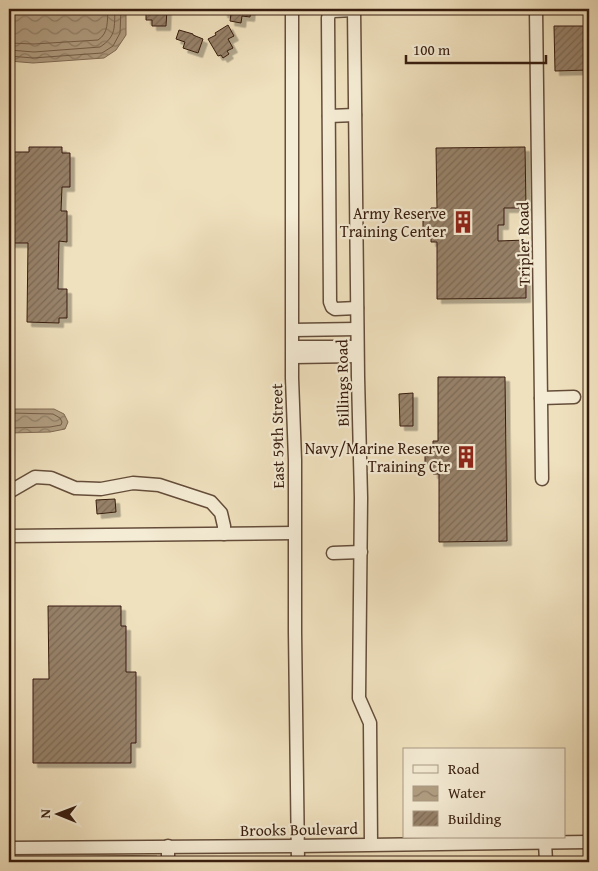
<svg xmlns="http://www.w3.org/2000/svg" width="598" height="871" viewBox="0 0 598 871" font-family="'Gentium Book Plus',serif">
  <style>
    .forest { fill: url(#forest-crowns); stroke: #836e57 }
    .water { fill: url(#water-waves); stroke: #806a54 }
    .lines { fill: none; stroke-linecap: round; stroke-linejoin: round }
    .shore { stroke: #745d48; stroke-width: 1 }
    .building { fill: url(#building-hatch); stroke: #361c0e; filter: url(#shadow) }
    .minor-casing { stroke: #644d3a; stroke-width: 15 }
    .minor { stroke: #f5ecd5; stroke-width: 12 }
    .labels { text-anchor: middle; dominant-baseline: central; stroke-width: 4.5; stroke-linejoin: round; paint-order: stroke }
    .poi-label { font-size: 16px; fill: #361c0e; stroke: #f5ecd5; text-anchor: end }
    .street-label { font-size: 16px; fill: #361c0e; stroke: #f5ecd5 }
  </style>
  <defs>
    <pattern id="forest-crowns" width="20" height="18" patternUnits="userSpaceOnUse" patternTransform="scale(1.25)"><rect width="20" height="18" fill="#d0c0a0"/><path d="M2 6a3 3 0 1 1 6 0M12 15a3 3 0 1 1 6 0" fill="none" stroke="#b3a489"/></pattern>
    <pattern id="water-waves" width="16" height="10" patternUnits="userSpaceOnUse" patternTransform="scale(1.25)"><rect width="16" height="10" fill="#b19e82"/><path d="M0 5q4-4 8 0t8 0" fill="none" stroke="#918069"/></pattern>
    <pattern id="building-hatch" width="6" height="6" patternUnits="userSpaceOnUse" patternTransform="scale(1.25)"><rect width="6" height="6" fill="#97826a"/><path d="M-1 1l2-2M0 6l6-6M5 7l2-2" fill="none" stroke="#7c6a56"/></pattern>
    <filter id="shadow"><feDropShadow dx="4.5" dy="4.5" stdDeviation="0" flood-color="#0004"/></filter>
  </defs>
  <rect width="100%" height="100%" fill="#f0e1be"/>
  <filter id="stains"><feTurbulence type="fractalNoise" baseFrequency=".004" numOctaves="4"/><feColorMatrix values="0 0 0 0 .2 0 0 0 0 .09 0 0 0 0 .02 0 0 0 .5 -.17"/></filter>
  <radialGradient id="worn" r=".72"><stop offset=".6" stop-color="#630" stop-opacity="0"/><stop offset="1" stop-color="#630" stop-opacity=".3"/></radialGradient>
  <polygon class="forest" points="9,853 157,856 157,862 9,862"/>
  <g class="water">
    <polygon points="9,9 126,9 126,35 116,50 104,58 33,63 9,61"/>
    <polygon points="9,409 54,409 64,414 68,422 65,429 50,432 9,433"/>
  </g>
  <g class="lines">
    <g class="shore">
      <path d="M9,43L34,44L98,40C109,33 107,21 108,9"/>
      <path d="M9,50L34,52L100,47C117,36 114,27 115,9"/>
      <polyline points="9,56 33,58 102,53 113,46 120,33 121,9"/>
      <polyline points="9,413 53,414 60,418 62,422 61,425 50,427 9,428"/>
    </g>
  </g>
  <g class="building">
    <polygon points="152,9 167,9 166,26 152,26 152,20 146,20 146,13 152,13"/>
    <polygon points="223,9 251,9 250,17 242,16 241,23 230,21 231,14 223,13"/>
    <polygon points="228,25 234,36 228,39 233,48 227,51 229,54 223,58 221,55 218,56 208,39 216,35 215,33"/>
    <polygon points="554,26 589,26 589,70 555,71"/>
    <polygon points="179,30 193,34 193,35 203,39 198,53 183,48 185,42 176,39"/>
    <polygon points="29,147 62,147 62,153 70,153 70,187 62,187 61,211 67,211 67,242 59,241 58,289 67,289 67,318 59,318 59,323 27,322 28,243 9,243 9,152 29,152"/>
    <polygon points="525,147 526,208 504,208 504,225 498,225 498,241 526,240 526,298 437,299 437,242 431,242 431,231 423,231 423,218 431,218 431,208 437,208 436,148"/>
    <polygon points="438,377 505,377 507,541 439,542 439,474 433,474 433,464 425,464 425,451 433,451 433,441 438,441"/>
    <polygon points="413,393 413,426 400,426 399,394"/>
    <polygon points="115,499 116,512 97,514 96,500"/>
    <polygon points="48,606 121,606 121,626 126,626 126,672 136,672 136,743 131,743 131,763 33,763 33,679 49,679"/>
  </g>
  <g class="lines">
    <defs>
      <g id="minor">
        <polyline points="292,9 292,378 295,460 295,632 298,862"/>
        <polyline points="354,9 358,377 361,498 359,698 370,723 371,844"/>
        <polyline points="536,9 542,479"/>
        <polyline points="354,10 333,11 329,14 328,18 330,302 332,307 335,309 357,308"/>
        <polyline points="329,116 355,115"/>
        <polyline points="293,330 357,329"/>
        <polyline points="293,347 357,347"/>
        <polyline points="293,357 357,356"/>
        <polyline points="541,398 574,397"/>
        <polyline points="9,492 35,477 51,478 75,488 101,489 133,483 159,485 211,502 221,513 224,526 224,534"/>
        <polyline points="9,536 294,533"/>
        <polyline points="333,553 361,552"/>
        <polyline points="545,842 546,862"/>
        <polyline points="168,846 168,862"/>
        <polyline points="9,848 297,846 589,842"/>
      </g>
    </defs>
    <use href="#minor" class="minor-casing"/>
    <use href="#minor" class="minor"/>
  </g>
  <defs>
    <symbol id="building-bare" viewBox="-9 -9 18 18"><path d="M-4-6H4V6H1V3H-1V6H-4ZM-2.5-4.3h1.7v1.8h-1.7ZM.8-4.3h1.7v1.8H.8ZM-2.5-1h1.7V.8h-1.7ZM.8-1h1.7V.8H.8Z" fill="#8f2418" stroke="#f5ecd5" stroke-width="2.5" paint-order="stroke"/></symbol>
  </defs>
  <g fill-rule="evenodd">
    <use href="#building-bare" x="447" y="206" width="32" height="32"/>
    <use href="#building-bare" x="450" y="441" width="32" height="32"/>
  </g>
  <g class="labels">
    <g class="poi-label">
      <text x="446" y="213">Army Reserve<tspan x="446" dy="18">Training Center</tspan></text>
      <text x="450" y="448">Navy/Marine Reserve<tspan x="450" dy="18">Training Ctr</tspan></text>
    </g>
    <g class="street-label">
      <text transform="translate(523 244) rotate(-91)">Tripler Road</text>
      <text transform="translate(342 383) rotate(-91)">Billings Road</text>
      <text transform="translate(277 436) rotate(-91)">East 59th Street</text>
      <text transform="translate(299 829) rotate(-1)">Brooks Boulevard</text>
    </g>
  </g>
  <rect width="598" height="871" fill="none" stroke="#f0e1be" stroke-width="30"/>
  <rect x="10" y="10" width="578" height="851" fill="none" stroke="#361c0e" stroke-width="2.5"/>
  <rect x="15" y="15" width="568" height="841" fill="none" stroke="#361c0e"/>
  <rect x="403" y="748" width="162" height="90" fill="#f5ecd5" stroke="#a99985"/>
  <rect x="413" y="765" width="25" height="8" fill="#f5ecd5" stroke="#a99985"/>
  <text x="448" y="774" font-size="15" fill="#361c0e">Road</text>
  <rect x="413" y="786" width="25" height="15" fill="url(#water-waves)" stroke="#a99985"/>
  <text x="448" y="798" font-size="15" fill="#361c0e">Water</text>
  <rect x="413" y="811" width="25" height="15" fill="url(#building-hatch)" stroke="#a99985"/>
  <text x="448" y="824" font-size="15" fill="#361c0e">Building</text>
  <g transform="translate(58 814) rotate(271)" stroke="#f5ecd5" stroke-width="4" paint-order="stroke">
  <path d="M0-4L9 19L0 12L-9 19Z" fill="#361c0e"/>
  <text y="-8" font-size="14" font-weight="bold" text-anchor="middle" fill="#361c0e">N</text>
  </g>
  <path d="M406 55v8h140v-8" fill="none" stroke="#361c0e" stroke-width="2.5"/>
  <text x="413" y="55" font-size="15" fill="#361c0e" stroke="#f5ecd5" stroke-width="4" paint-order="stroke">100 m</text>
  <rect width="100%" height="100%" filter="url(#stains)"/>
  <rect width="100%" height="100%" fill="url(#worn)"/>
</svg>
